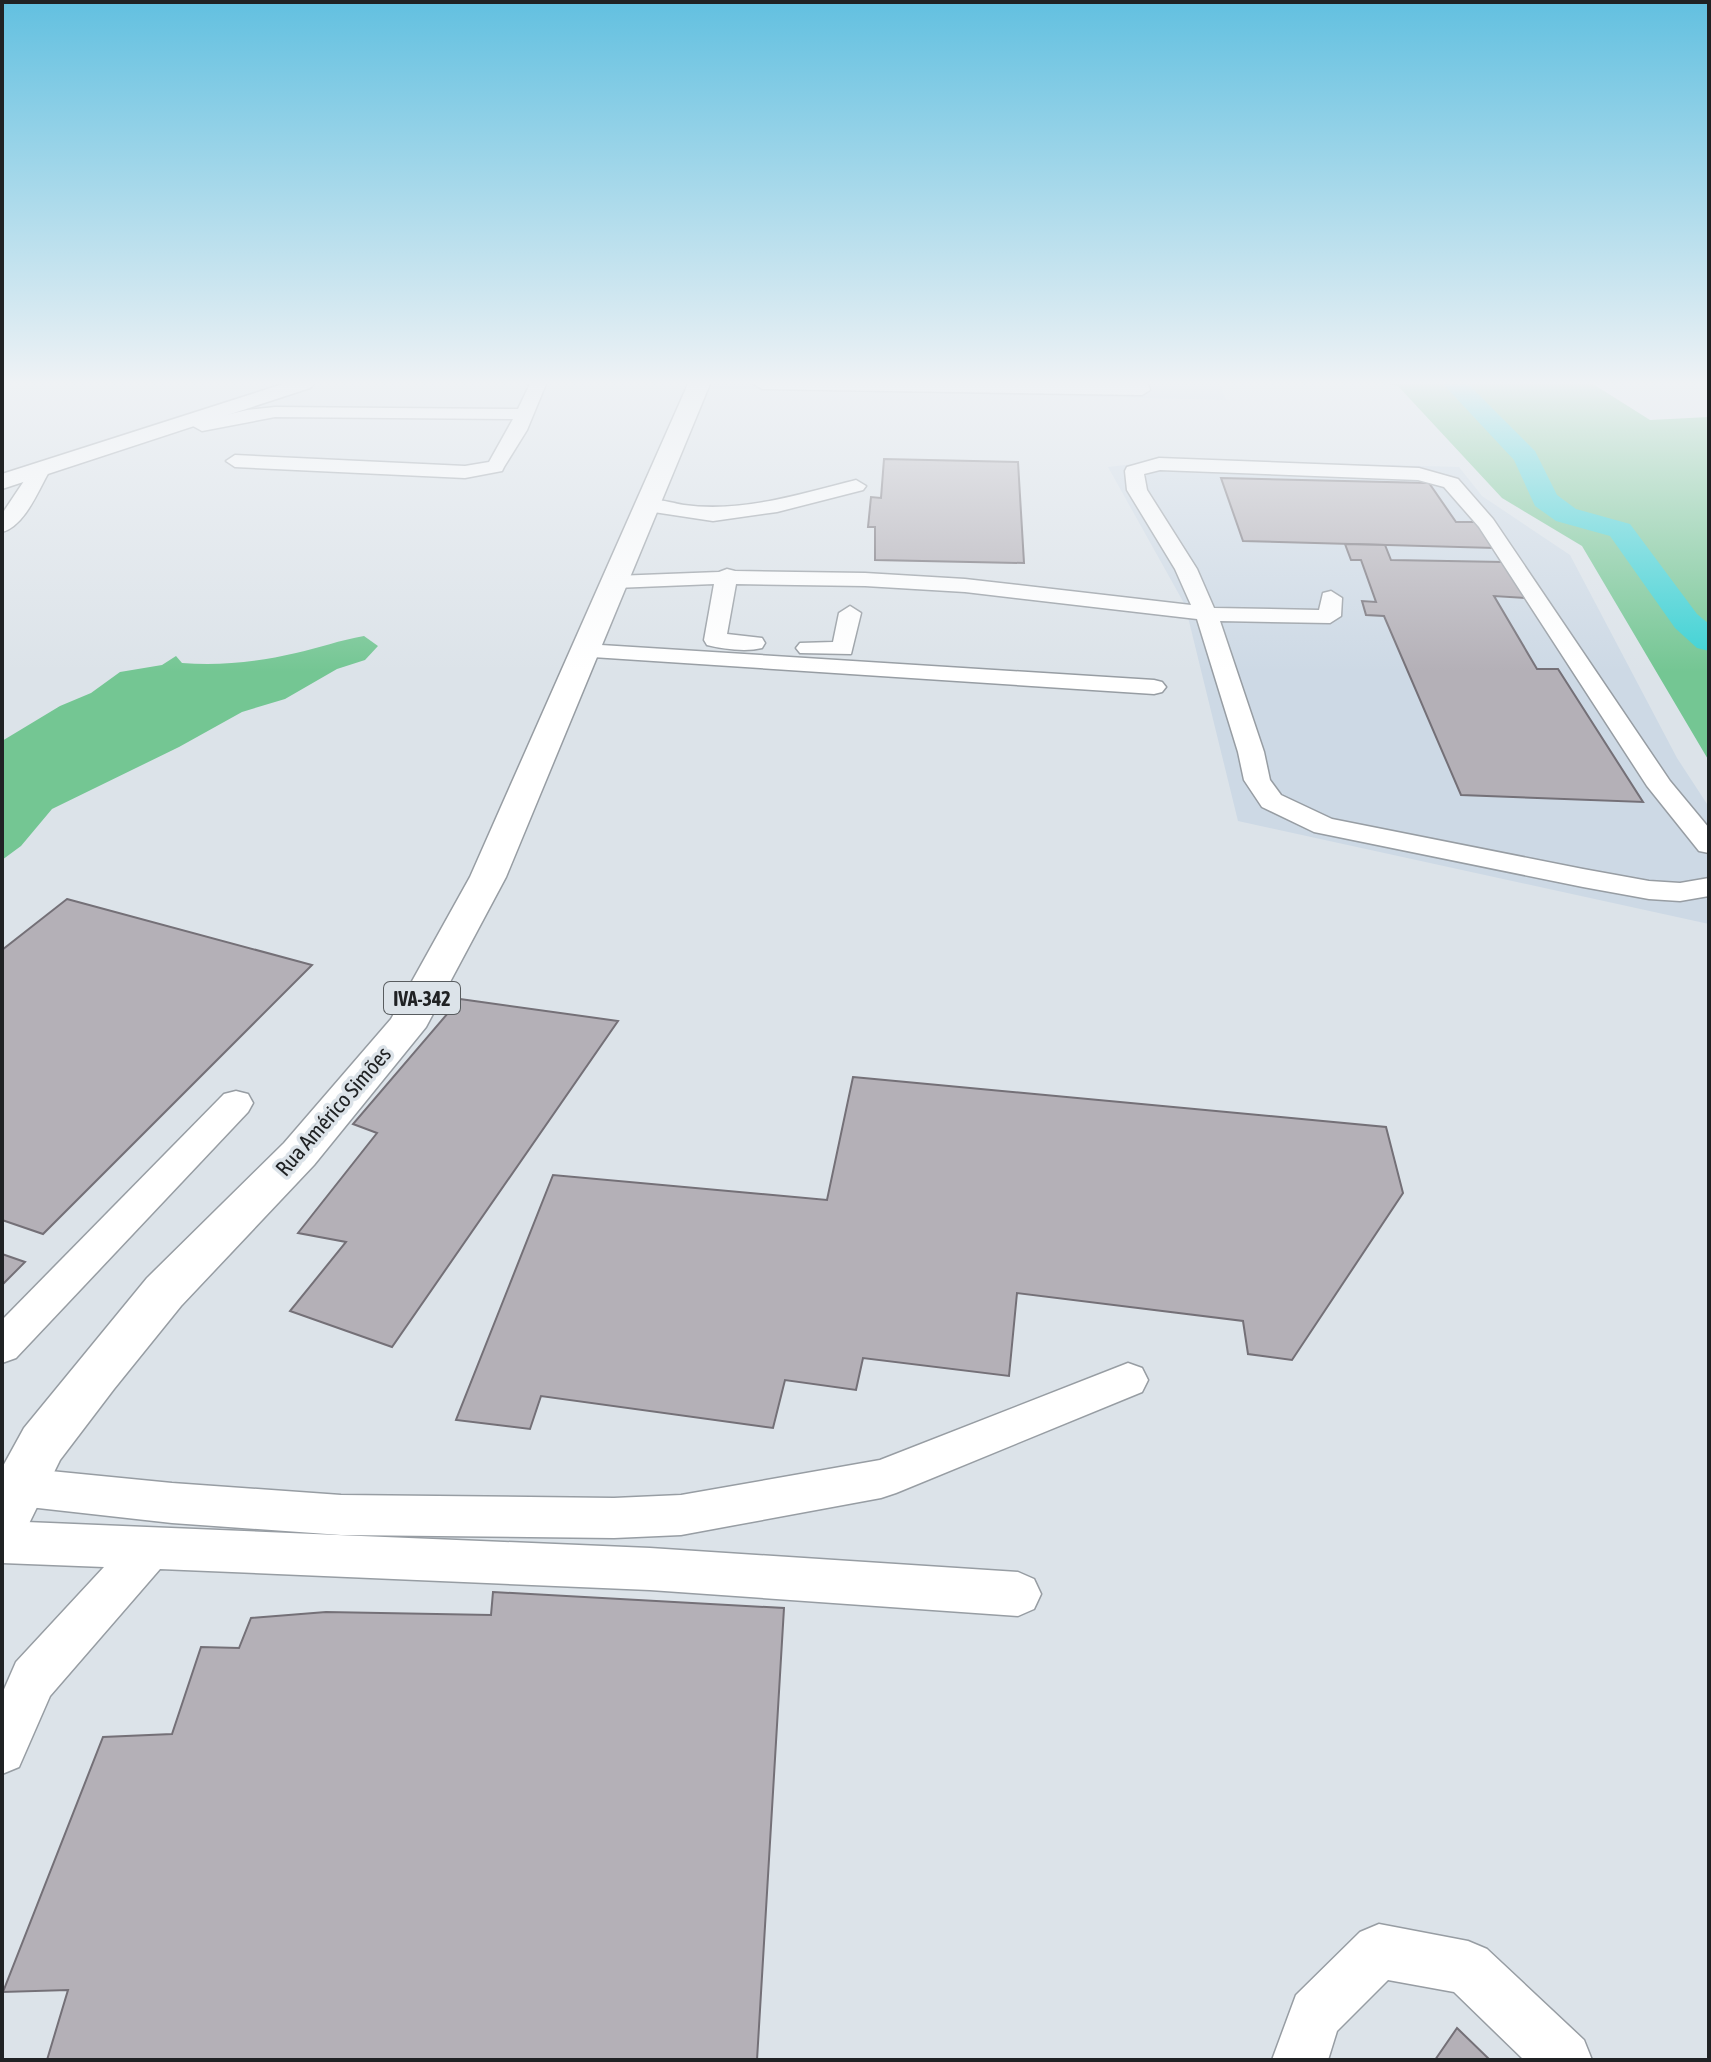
<svg xmlns="http://www.w3.org/2000/svg" width="1711" height="2062" viewBox="0 0 1711 2062" font-family="'Asap Condensed',sans-serif">
  <style>
    .built { fill: #cdd9e5 }
    .green { fill: #74c693 }
    .lines { fill: none; stroke-linecap: round; stroke-linejoin: round }
    .river { fill: #39d1d3; fill-rule: evenodd }
    .building { fill: #b4b0b7; stroke: #747077; stroke-width: 2 }
    .minor-casing { stroke: #979da3; stroke-width: 3 }
    .major-casing { stroke: #979da3; stroke-width: 3 }
    .minor { fill: #fff; fill-rule: evenodd }
    .major { fill: #fff; fill-rule: evenodd }
    .labels { text-anchor: middle; dominant-baseline: central; stroke-width: 7; stroke-linejoin: round; paint-order: stroke }
    .shield { fill: #dce3e9; stroke: #585c5f; stroke-width: 2 }
    .shield-label { font-size: 20px; font-weight: bold; fill: #202224 }
    .street-label { font-size: 22px; fill: #202224; stroke: #dce3e9 }
  </style>
  <rect width="100%" height="100%" fill="#dce3e9"/>
  <g class="built">
    <polygon points="714,384 1220,384 1226,400 712,388"/>
    <polygon points="1176,459 1459,467 1482,496 1570,555 1677,758 1709,807 1709,924 1238,821 1185,605 1108,467"/>
  </g>
  <g class="green">
    <polygon points="1388,384 1593,384 1650,420 1709,417 1709,761 1582,546 1502,498 1398,386"/>
    <path d="M364,636L378,646L365,660L337,669L285,699L242,712L179,747L52,809L21,846L2,860V741L60,706L91,693L120,672L162,665L176,656L182,663C220,666 258,662 296,653C319,648 340,640 364,636Z"/>
  </g>
  <g class="lines">
    <polygon class="river" points="1443,384 1468,384 1535,451 1557,495 1576,509 1630,524 1697,614 1709,624 1709,651 1697,648 1675,628 1610,536 1556,521 1535,506 1514,460"/>
  </g>
  <g class="building">
    <polygon points="884,459 1018,462 1024,563 875,560 875,527 868,527 871,497 881,498"/>
    <polygon points="1221,478 1429,483 1456,522 1477,522 1494,548 1243,541"/>
    <polygon points="1345,544 1385,545 1391,560 1504,562 1528,598 1494,596 1537,669 1558,669 1643,802 1461,795 1384,616 1366,615 1362,601 1376,602 1361,560 1351,560"/>
    <polygon points="67,899 312,965 43,1234 2,1220 2,950"/>
    <polygon points="460,999 618,1021 392,1347 290,1311 346,1242 298,1233 377,1133 353,1124"/>
    <polygon points="853,1077 1386,1127 1403,1193 1292,1360 1248,1354 1243,1321 1017,1293 1009,1376 863,1358 856,1390 785,1380 773,1428 541,1396 530,1429 456,1420 553,1175 827,1200"/>
    <polygon points="2,1254 25,1262 2,1285"/>
    <polygon points="493,1592 784,1608 757,2060 47,2060 68,1990 3,1992 103,1737 172,1734 201,1647 239,1648 251,1618 326,1612 491,1615"/>
    <polygon points="1457,2028 1490,2060 1435,2060"/>
  </g>
  <g class="lines">
    <defs>
      <g id="minor">
        <polygon points="530,384 546,384 527,430 504,467 502,471 465,478 235,467 226,461 235,455 465,466 489,462 513,419 275,417 202,431 193,426 196,422 247,410 275,407 518,409"/>
        <polygon points="754,384 1148,384 1150,390 1142,395 762,389"/>
        <path d="M1159,458L1419,468L1458,479L1493,519L1670,781L1709,828V853L1699,851L1647,786L1479,527L1444,487L1418,480L1160,470L1144,474L1147,490L1197,569L1214,608L1319,610L1323,593L1331,591L1342,598L1341,616L1330,623L1220,621L1264,752L1270,780L1281,795L1332,819L1583,869L1649,881L1680,883L1709,878V896L1680,901L1649,899L1583,887L1314,832L1262,807L1244,780L1238,752L1197,619L965,592L865,586L736,584L727,634L762,638L765,643L762,648C746,652 723,649 707,645L704,640L714,584L615,588L604,582L615,576L719,572L727,569L735,571L865,573L965,579L1191,605L1175,569L1127,490L1125,471L1127,467Z"/>
        <path d="M41,464L50,470C39,489 25,526 2,532V514L34,466Z"/>
        <path d="M856,480L866,486L863,490L777,512L713,521L647,511L637,505C647,494 671,503 684,505C742,513 800,494 856,480Z"/>
        <polygon points="850,606 861,613 851,654 800,653 796,648 800,643 833,642 839,613"/>
        <polygon points="585,644 1154,680 1162,682 1166,687 1162,692 1154,694 577,656 573,651 577,646"/>
        <polygon points="236,1091 248,1094 253,1103 248,1112 16,1358 2,1363 2,1320 224,1094"/>
        <polygon points="1128,1363 1142,1368 1148,1380 1142,1392 896,1493 881,1498 681,1535 614,1538 341,1535 172,1523 20,1506 5,1501 2,1480 5,1473 20,1468 172,1483 341,1495 614,1498 681,1495 880,1460"/>
        <polygon points="2,1521 650,1548 1018,1572 1034,1579 1041,1594 1034,1609 1018,1616 650,1590 160,1569 50,1696 19,1767 2,1774 2,1694 16,1662 104,1567 2,1563"/>
        <polygon points="1379,1924 1468,1941 1487,1949 1584,2040 1592,2060 1524,2060 1454,1992 1388,1980 1337,2031 1328,2060 1272,2060 1296,1995 1360,1932"/>
      </g>
      <g id="major">
        <polygon points="283,384 314,384 310,388 2,489 2,474"/>
        <polygon points="688,384 710,384 506,877 426,1027 314,1165 181,1306 114,1389 60,1460 21,1540 2,1547 2,1468 24,1428 147,1278 284,1143 391,1019 470,877"/>
      </g>
    </defs>
    <use href="#minor" class="minor-casing"/>
    <use href="#major" class="major-casing"/>
    <use href="#minor" class="minor"/>
    <use href="#major" class="major"/>
  </g>
  <linearGradient id="sky" x2="0" y2="1"><stop stop-color="#62c0e0"/><stop offset="0.57" stop-color="#eff2f5"/><stop offset="1" stop-color="#eff2f5" stop-opacity="0"/></linearGradient>
  <rect width="1711" height="672" fill="url(#sky)"/>
  <g class="labels">
    <rect class="shield" x="384" y="982" width="76" height="32" rx="6"/>
    <g class="shield-label">
      <text x="422" y="998">IVA-342</text>
    </g>
    <g class="street-label">
      <text transform="translate(333 1111) rotate(-49)">Rua Américo Simões</text>
    </g>
  </g>
  <rect width="1711" height="2062" fill="none" stroke="#202224" stroke-width="8"/>
</svg>
